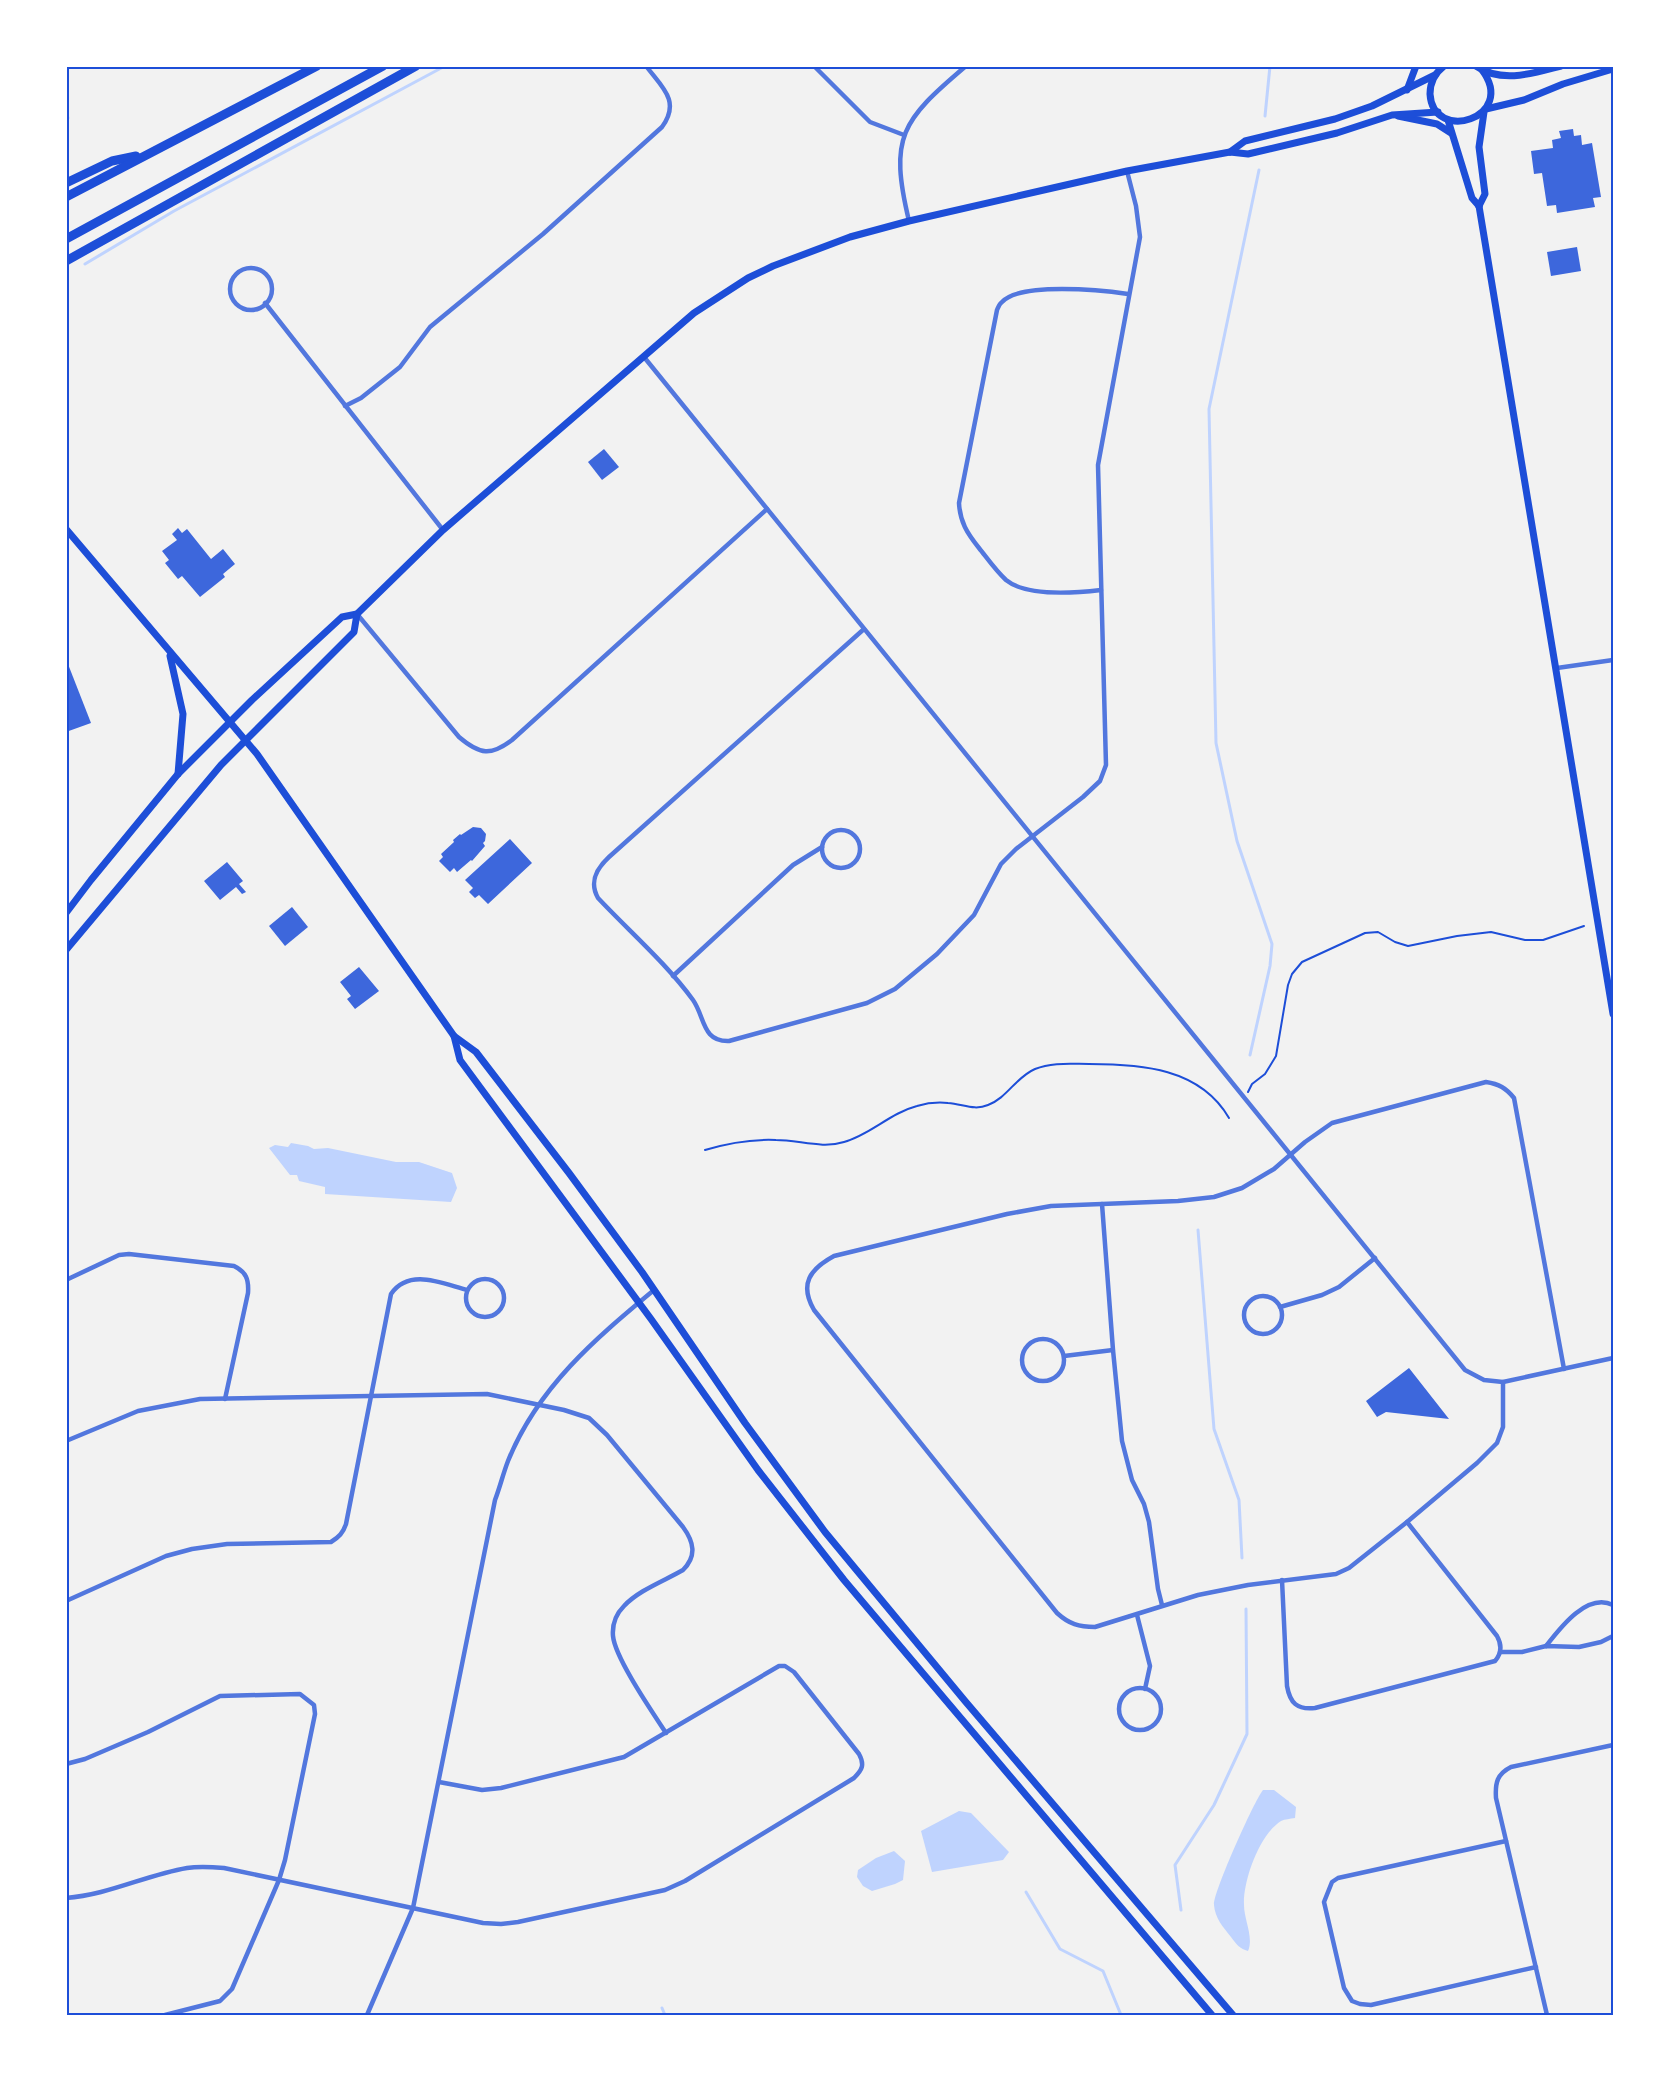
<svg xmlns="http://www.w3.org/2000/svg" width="1679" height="2081" viewBox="0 0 1679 2081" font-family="'Playfair Display',serif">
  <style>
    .water { fill: #bfd3fe }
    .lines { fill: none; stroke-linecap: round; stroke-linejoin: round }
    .stream { stroke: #bfd3fe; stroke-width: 3 }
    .building { fill: #3d67dc }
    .path { stroke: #1d4ed8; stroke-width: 2 }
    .minor { stroke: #5277de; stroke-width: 4.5 }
    .secondary { stroke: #1d4ed8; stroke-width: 7 }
    .motorway { stroke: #1d4ed8; stroke-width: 9 }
    .neatline { fill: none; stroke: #1d4ed8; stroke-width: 2 }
  </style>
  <rect width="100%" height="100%" fill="#f2f2f2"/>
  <g class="water">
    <polygon points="291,1143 308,1146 314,1149 328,1148 396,1162 419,1162 452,1173 457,1188 451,1202 325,1194 325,1187 299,1181 297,1175 290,1175 269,1148 275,1145 288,1147"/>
    <path d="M1263,1790H1274L1296,1807L1295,1818C1290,1819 1285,1819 1281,1821C1259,1835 1243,1881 1244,1905C1244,1920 1254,1937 1248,1951C1240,1949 1236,1944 1231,1937C1223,1927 1215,1918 1214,1905C1213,1893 1254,1801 1263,1790Z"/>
    <polygon points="959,1811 971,1813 1009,1852 1003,1860 932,1872 921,1831"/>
    <polygon points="894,1851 905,1861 903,1880 895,1884 872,1891 863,1886 857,1877 858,1870 876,1858"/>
  </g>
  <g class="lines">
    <g class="stream">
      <polyline points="66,113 68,118 66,120"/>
      <polyline points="1265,116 1270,66"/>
      <polyline points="85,264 174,211 445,66"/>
      <polyline points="1250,1055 1270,966 1272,944 1237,841 1216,743 1209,409 1259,170"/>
      <polyline points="1198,1230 1214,1429 1239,1500 1242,1558"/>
      <polyline points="1026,1892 1060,1949 1103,1971 1121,2015"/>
      <polyline points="1181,1910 1175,1865 1214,1805 1247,1734 1246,1609"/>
      <polyline points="662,2008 665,2015"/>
    </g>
  </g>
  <g class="building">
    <polygon points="1573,129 1574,136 1581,135 1582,145 1592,143 1601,197 1593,198 1595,207 1557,213 1556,205 1547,206 1542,173 1534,174 1531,151 1553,148 1552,140 1561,138 1559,131"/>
    <polygon points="1577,247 1581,271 1551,276 1547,252"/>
    <polygon points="604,449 619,467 602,480 588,462"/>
    <polygon points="178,528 182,533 187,529 211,559 223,549 235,564 223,574 225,577 200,597 182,576 178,579 165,563 169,560 162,551 177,540 172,534"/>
    <polygon points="66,659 91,723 66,732"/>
    <polygon points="473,827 481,828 486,834 485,841 483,843 485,846 472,861 471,860 457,872 454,868 450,872 439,861 443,857 441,854 454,842 453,840 460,834 461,835"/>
    <polygon points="510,839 532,863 488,904 479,895 475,898 469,892 473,888 465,880"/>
    <polygon points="227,862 243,881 239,884 246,892 242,894 236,887 220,900 204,881"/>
    <polygon points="292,907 308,927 285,946 269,926"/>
    <polygon points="359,967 379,991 355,1009 347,999 351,996 340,982"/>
    <polygon points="1409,1368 1449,1419 1386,1412 1377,1417 1366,1401"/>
  </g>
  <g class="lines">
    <g class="path">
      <polyline points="1612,924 1613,924"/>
      <polyline points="1248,1092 1252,1084 1265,1074 1276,1056 1288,985 1292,974 1302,962 1365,933 1378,932 1395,942 1408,946 1457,936 1491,932 1525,940 1543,940 1584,926"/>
      <path d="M705,1150C728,1143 752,1139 776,1140C799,1140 822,1149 844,1142C870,1135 890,1113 917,1106C927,1103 938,1102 948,1103C963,1104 974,1111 988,1105C1007,1098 1016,1077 1035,1069C1052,1062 1071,1064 1089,1064C1141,1064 1200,1068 1229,1118"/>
    </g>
    <g class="minor">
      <polyline points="814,66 870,122 904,135"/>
      <path d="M909,221C889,137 901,121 966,66"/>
      <circle cx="251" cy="289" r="21"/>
      <polyline points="265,303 443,530"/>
      <polyline points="644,357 1465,1370 1484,1380 1503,1382 1613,1358"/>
      <path d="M345,406L361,398L400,367L430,327L543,234L662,127C681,101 662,87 646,66"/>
      <path d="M1101,590C1075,593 1027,597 1006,580C996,571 987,558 979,548C967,533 960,522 959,503L997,310C998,308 999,304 1002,302C1020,282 1102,290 1128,294"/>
      <path d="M357,614L459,737C480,755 491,756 512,740L767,509"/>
      <path d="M864,629L609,857C596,869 589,882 598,898C630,932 666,963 693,1000C705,1017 702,1042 729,1041L867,1003L895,989L937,954L974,915L1001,864L1016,849L1083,797L1100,781L1106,765L1098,465L1140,237L1136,206L1127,171"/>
      <polyline points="1557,668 1613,660"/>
      <circle cx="841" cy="849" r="19"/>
      <polyline points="673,976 793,865 822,847"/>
      <polyline points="1102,1204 1113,1350 1122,1441 1132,1480 1144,1504 1149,1522 1158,1589 1162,1605"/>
      <circle cx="485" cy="1298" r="19"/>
      <path d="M66,1280L119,1255L129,1254L234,1266C246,1272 249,1279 248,1293L225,1399"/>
      <circle cx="1263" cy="1315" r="19"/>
      <polyline points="1280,1307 1322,1295 1339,1287 1375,1258"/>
      <circle cx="1043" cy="1360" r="21"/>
      <polyline points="1064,1356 1113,1350"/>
      <path d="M1503,1382V1427L1497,1443L1477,1463L1407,1522L1349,1568L1336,1574L1248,1585L1198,1595L1095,1627C1079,1627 1069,1624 1057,1613L814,1310C799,1284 810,1269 834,1256L1007,1214L1051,1206L1178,1201L1214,1197L1242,1188L1274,1169L1305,1142L1332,1123L1486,1082C1499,1084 1506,1088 1514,1098L1564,1369"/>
      <path d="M66,1441L138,1411L200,1399L487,1394L564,1410L589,1418L607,1435L683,1527C694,1542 697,1556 683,1570C664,1581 639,1590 624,1606C616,1614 612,1624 613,1636C615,1658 653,1713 666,1733"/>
      <path d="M1282,1580L1287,1686C1290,1703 1297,1710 1315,1708L1495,1661C1502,1653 1502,1645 1497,1636L1407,1522"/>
      <path d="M66,1601L166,1556L192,1549L227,1544L331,1542C339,1537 343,1533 346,1524L391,1294C409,1268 441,1283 467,1290"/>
      <polyline points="1137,1615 1150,1666 1145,1689"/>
      <path d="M1546,1646C1560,1628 1587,1592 1613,1605"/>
      <polyline points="1500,1652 1522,1652 1546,1646 1579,1647 1601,1642 1613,1636"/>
      <circle cx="1140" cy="1709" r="21"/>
      <polyline points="66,1764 85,1759 148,1732 220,1696 300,1694 314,1705 315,1714 285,1860 279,1880 232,1989 220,2001 165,2015"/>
      <polyline points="1506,1841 1338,1878 1332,1882 1324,1902 1344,1988 1352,2001 1360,2004 1371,2005 1536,1967"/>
      <path d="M66,1898C108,1895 146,1875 187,1868C200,1866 212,1867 224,1868L483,1923L501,1924L518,1922L665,1890L685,1881L854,1778C862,1770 865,1765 859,1754L794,1672L785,1666H779L624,1757L501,1788L482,1790L439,1782"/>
      <path d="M367,2015L413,1908L495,1500C500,1487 503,1474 508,1461C538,1387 595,1339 654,1290"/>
      <path d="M1547,2015L1496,1798C1495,1783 1497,1774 1511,1767L1613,1745"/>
    </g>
    <g class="secondary">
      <path d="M1444,66C1435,73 1430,82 1430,94C1433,144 1518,118 1482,70"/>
      <path d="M1476,66C1502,84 1534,73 1561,66"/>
      <polyline points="1407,90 1416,66"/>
      <polyline points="1486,109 1524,100 1563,84 1613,69"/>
      <polyline points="1398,116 1437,124 1451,133"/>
      <polyline points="1448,120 1472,198 1479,206"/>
      <polyline points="1230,152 1245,141 1335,119 1372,106 1435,75"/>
      <polyline points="1479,206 1613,1014"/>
      <polyline points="1479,206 1485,194 1479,147 1484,112"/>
      <polyline points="66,529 257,754 454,1036 476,1052 569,1173 642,1272 745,1423 825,1532 965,1701 1233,2015"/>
      <polyline points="170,656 183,714 178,774"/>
      <polyline points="66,913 91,880 178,774 252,700 342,617 357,614 443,530 694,313 748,278 773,266 850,237 909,221 1127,171 1230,152 1248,154 1337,133 1392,115 1438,112"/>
      <polyline points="66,950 221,765 354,632 357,614"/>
      <polyline points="454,1036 460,1060 651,1319 758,1470 844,1580 1212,2015"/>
    </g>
    <g class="motorway">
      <polyline points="66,183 112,161 136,156"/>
      <polyline points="66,197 317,66"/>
      <polyline points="66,239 383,66"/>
      <polyline points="66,261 416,66"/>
    </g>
  </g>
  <rect width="1679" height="2081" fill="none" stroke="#ffffff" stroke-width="135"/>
  <rect x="68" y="68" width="1544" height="1946" class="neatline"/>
</svg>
